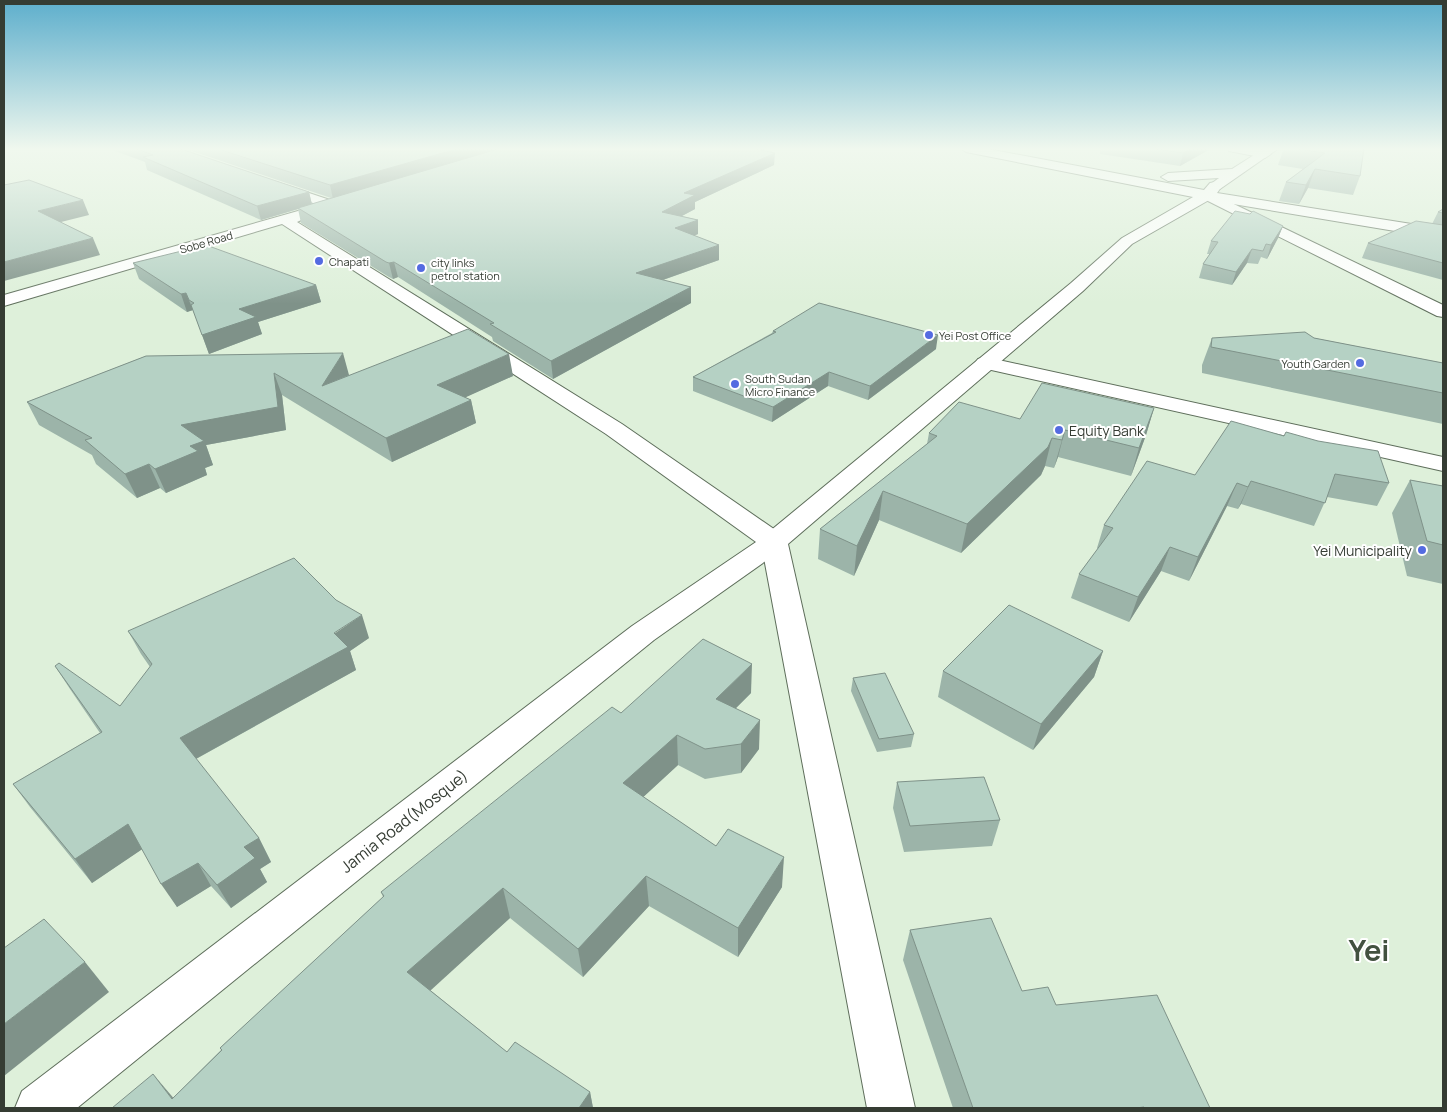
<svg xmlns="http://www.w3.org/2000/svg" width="1447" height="1112" viewBox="0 0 1447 1112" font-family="Manrope,sans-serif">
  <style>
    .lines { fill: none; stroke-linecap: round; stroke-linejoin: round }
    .street-casing { stroke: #5e6e5b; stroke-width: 2 }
    .secondary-casing { stroke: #5e6e5b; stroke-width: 2 }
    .primary-casing { stroke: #5e6e5b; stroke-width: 2 }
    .street { fill: #fff; fill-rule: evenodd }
    .secondary { fill: #fff; fill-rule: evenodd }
    .primary { fill: #fff; fill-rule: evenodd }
    .wall { fill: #9cb4a9 }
    .shaded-wall { fill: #7f9289 }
    .building { fill: #b5d1c4; stroke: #7f9289 }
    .poi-dot { fill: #546be1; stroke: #fff; stroke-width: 2 }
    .labels { text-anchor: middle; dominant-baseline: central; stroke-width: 4; stroke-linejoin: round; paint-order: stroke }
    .far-street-label { font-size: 11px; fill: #353c33; stroke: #fff }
    .far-poi-label { font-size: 11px; fill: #353c33; stroke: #fff; text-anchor: start }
    .poi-label { font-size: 14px; fill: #353c33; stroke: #fff; text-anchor: start }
    .near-street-label { font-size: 16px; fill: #353c33; stroke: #fff }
    .near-town-label { font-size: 29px; font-weight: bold; fill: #42513f; stroke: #fff }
  </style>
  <rect width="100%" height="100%" fill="#def0da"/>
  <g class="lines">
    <defs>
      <g id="street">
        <polygon points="1227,148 1252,148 1269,151 1271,154 1265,158 1229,151"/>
        <polygon points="276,182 336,202 338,205 336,208 331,209 271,189 269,186 271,183"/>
        <polygon points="1207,191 1443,305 1443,317 1437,316 1202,198 1200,195 1202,192"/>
        <polygon points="985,357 1443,457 1443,471 978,367 975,363 978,359"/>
      </g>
      <g id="secondary">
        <polygon points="1265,148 1279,148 1220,189 1210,189 1208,186 1219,178 1168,181 1161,177 1168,173 1232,169"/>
        <polygon points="305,209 310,210 312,213 310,216 297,222 622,424 784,536 787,542 784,548 654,640 77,1108 15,1108 22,1091 632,626 756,542 606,434 282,224 4,306 4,295"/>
      </g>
      <polygon id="primary" points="960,148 983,148 1204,190 1210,183 1215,182 1222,186 1217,193 1443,229 1443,239 1209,200 1132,244 1083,291 788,544 915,1108 867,1108 761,542 764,536 1071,283 1122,238 1193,197 966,152"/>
    </defs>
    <use href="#street" class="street-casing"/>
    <use href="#secondary" class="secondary-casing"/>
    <use href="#primary" class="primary-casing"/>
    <use href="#street" class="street"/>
    <use href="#secondary" class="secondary"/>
    <use href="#primary" class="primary"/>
  </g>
  <g class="wall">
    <polygon points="107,148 178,148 309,192 312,204 331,198 183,148 771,148 764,151 774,165 695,202 695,209 682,216 698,220 698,234 694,236 719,260 663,280 691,287 691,303 553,379 493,341 492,337 398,277 393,279 389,277 301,223 298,209 261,220 147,170 145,162"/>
    <polygon points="1101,148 1212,148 1180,166 1100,154"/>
    <polygon points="1284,148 1364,148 1360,176 1353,195 1308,188 1299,204 1279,201 1286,182 1303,169 1278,165"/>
    <polygon points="1443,209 1443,280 1362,258 1368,243 1432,224 1438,212"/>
    <polygon points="1283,226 1278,238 1267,259 1261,257 1258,264 1247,263 1232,285 1199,278 1203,264 1210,254 1207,254 1211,241"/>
    <polygon points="133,263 316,285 321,302 258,322 262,334 209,354 193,310 187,312 139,279"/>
    <polygon points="773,331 936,349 868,400 828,386 772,422 693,391 693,377 772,333"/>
    <polygon points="1212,338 1314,338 1443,363 1443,424 1202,373 1202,365"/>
    <polygon points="146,356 349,375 513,376 465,397 471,400 476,423 392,462 282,395 286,430 206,445 213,465 205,468 207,475 166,493 160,488 137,498 96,464 92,455 39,425 27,402"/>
    <polygon points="1154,408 1146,435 1131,476 1058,457 1054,468 1045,466 1041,475 961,553 879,520 854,576 818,559 820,529 927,444 929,433 1020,419"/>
    <polygon points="1284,436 1389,483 1377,506 1327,497 1314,526 1241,504 1238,509 1227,506 1189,581 1161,571 1129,622 1071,598 1079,574 1098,549 1097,548 1104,525 1195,475"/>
    <polygon points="1410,480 1443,486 1443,584 1407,576 1392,513"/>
    <polygon points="128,631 369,638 350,651 356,670 196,759 259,838 271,862 260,869 267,882 231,908 211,886 177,907 142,849 92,883 30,807 13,784 100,733 70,689 55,666 120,706 150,667 141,654"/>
    <polygon points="1103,651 1094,677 1033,750 938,697 943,671"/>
    <polygon points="853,678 914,734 911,747 877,752 851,691"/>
    <polygon points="751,693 736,708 759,749 741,773 705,779 678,765 643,797 716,846 782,887 738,957 649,906 583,977 510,918 430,990 507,1052 590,1092 593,1108 112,1108 173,1098 221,1050 220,1048 383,897 381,892 621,713"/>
    <polygon points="897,782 1000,820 992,846 904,852 893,808"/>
    <polygon points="910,930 1022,991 1056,1005 1210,1108 953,1108 903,960"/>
  </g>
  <g class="shaded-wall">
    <polygon points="460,148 504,148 333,199 330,185"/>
    <polygon points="743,148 771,148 743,159"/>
    <polygon points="1192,148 1212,148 1180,166 1183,153"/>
    <polygon points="775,153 774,165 695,202 695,209 663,226 662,212 684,193"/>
    <polygon points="1315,169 1308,188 1299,204 1306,185"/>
    <polygon points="309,192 312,205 298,208 298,209 261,220 257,206"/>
    <polygon points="83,200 89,215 45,226 38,211"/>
    <polygon points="698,220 698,234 675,243 675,228"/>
    <polygon points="1283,226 1278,238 1267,259 1271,245"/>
    <polygon points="93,238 100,255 4,281 4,262"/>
    <polygon points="719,245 719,260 637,289 636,273"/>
    <polygon points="1252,249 1247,263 1232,285 1236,272"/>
    <polygon points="394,262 398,277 393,279 389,263"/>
    <polygon points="316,285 321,302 258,322 262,334 209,354 202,335 239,309"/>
    <polygon points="691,287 691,303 553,379 551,361"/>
    <polygon points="186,293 193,310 187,312 181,294"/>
    <polygon points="938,335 936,349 868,400 870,386"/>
    <polygon points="343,353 349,375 322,386"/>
    <polygon points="509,354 513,376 442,408 437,385"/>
    <polygon points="829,372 828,386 772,422 773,407"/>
    <polygon points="274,373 282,395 286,430 206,445 213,465 205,468 207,475 166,493 155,469 181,425"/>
    <polygon points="471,400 476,423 392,462 386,438"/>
    <polygon points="1154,408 1146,435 1131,476 1139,448"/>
    <polygon points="1065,430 1058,457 1054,468 1062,440"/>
    <polygon points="1052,438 1045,466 1041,475 961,553 967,524"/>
    <polygon points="149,464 160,488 137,498 125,474"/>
    <polygon points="1251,481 1241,504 1238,509 1248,487"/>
    <polygon points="1237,483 1227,506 1189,581 1198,557"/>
    <polygon points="883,491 879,520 854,576 857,546"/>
    <polygon points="1170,547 1161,571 1129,622 1138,597"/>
    <polygon points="362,615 369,638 350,651 356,670 192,761 180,738"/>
    <polygon points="1103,651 1094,677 1033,750 1041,724"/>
    <polygon points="752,664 751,693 716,728 716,699"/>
    <polygon points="760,720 759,749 741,773 741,744"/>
    <polygon points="677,735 678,765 626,813 623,783"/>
    <polygon points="128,824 144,848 92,883 75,859"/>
    <polygon points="259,838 271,862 260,869 267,882 231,908 217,885 244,847"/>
    <polygon points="784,857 782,887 738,957 738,928"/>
    <polygon points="198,863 211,886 177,907 161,884"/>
    <polygon points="646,876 649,906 583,977 578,949"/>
    <polygon points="503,888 510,918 419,1001 407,972"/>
    <polygon points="85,962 109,992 4,1076 4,1024"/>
    <polygon points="153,1074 176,1101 172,1099"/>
    <polygon points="590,1092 593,1108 579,1108"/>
  </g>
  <g class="building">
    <polygon points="135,148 178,148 309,192 257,206 143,157 153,155"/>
    <polygon points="215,148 460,148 330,185"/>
    <polygon points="501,148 750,148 775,153 684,193 695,195 662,212 698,220 675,228 719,245 636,273 691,287 551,361 490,324 494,323 394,262 389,263 386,262 298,208"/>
    <polygon points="1149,148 1192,148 1183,153"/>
    <polygon points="1290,148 1364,148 1360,176 1315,169 1306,185 1286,182 1325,153"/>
    <polygon points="29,180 83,200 38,211 93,238 4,262 4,185"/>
    <polygon points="1443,209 1443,213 1438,212"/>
    <polygon points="1235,211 1250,214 1253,211 1283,226 1271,245 1266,244 1263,251 1252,249 1236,272 1203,264 1218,242 1211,241"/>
    <polygon points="1416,221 1443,225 1443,263 1368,243"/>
    <polygon points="206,245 316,285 239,309 256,317 202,335 191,305 194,303 189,300 186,293 181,294 133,263"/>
    <polygon points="819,303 938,335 870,386 829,372 773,407 693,377 776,332 773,331"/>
    <polygon points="468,329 509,354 437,385 471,400 386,438 274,373 278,407 181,425 204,441 190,446 198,451 155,469 149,464 125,474 85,440 92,438 27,402 146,356 343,353 322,386"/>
    <polygon points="1305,332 1314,338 1443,363 1443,393 1211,347 1212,338"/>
    <polygon points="1042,383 1154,408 1139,448 1065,430 1062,440 1052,438 1048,447 967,524 883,491 857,546 820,529 937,436 929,433 959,402 1020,419"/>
    <polygon points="1231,421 1284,436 1286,432 1318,441 1378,451 1389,483 1335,474 1325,503 1251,481 1248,487 1237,483 1198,557 1170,547 1138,597 1079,574 1113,528 1104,525 1147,461 1195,475"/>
    <polygon points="1410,480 1443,486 1443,545 1427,541"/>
    <polygon points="294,558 336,600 362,615 334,633 348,647 180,738 259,838 244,847 255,858 217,885 198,863 161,884 128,824 75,859 13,784 102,732 55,666 59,663 120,706 152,664 128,631"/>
    <polygon points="1009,605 1103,651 1041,724 943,671"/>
    <polygon points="703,639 752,664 716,699 760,720 741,744 705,749 677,735 623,783 716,846 728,829 784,857 738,928 646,876 578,949 503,888 407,972 507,1052 515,1042 590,1092 579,1108 112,1108 153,1074 172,1099 222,1050 220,1048 384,896 381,892 612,707 621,713"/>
    <polygon points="885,673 914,734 879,739 853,678"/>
    <polygon points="984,777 1000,820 910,826 897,782"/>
    <polygon points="991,918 1022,991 1048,987 1056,1005 1157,995 1210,1108 1145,1108 1144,1107 1136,1108 973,1108 910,930"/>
    <polygon points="44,919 85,962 4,1024 4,948"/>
  </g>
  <linearGradient id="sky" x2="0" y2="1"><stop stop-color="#5daecc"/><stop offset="0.49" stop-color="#f0f8ee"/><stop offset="1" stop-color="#f0f8ee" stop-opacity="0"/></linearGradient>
  <rect width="1447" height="304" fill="url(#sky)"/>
  <g class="poi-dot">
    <circle cx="319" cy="261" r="5"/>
    <circle cx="421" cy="268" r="5"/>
    <circle cx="929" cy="335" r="5"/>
    <circle cx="1360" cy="363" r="5"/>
    <circle cx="735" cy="384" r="5"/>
    <circle cx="1059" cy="430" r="5"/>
    <circle cx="1422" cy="550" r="5"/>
  </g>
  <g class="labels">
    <g class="far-street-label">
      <text transform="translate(206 242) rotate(-16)">Sobe Road</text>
    </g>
    <g class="far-poi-label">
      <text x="329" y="261">Chapati</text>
      <text x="431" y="262">city links<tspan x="431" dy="13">petrol station</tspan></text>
      <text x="939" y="335">Yei Post Office</text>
      <text x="1350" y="363" text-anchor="end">Youth Garden</text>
      <text x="745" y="378">South Sudan<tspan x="745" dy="13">Micro Finance</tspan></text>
    </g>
    <g class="poi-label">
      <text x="1069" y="430">Equity Bank</text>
      <text x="1412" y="550" text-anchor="end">Yei Municipality</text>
    </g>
    <g class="near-street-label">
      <text transform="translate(404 821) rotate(-38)">Jamia Road(Mosque)</text>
    </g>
    <g class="near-town-label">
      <text x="1369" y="950">Yei</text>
    </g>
  </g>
  <rect width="1447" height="1112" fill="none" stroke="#353c33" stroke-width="10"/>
</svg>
